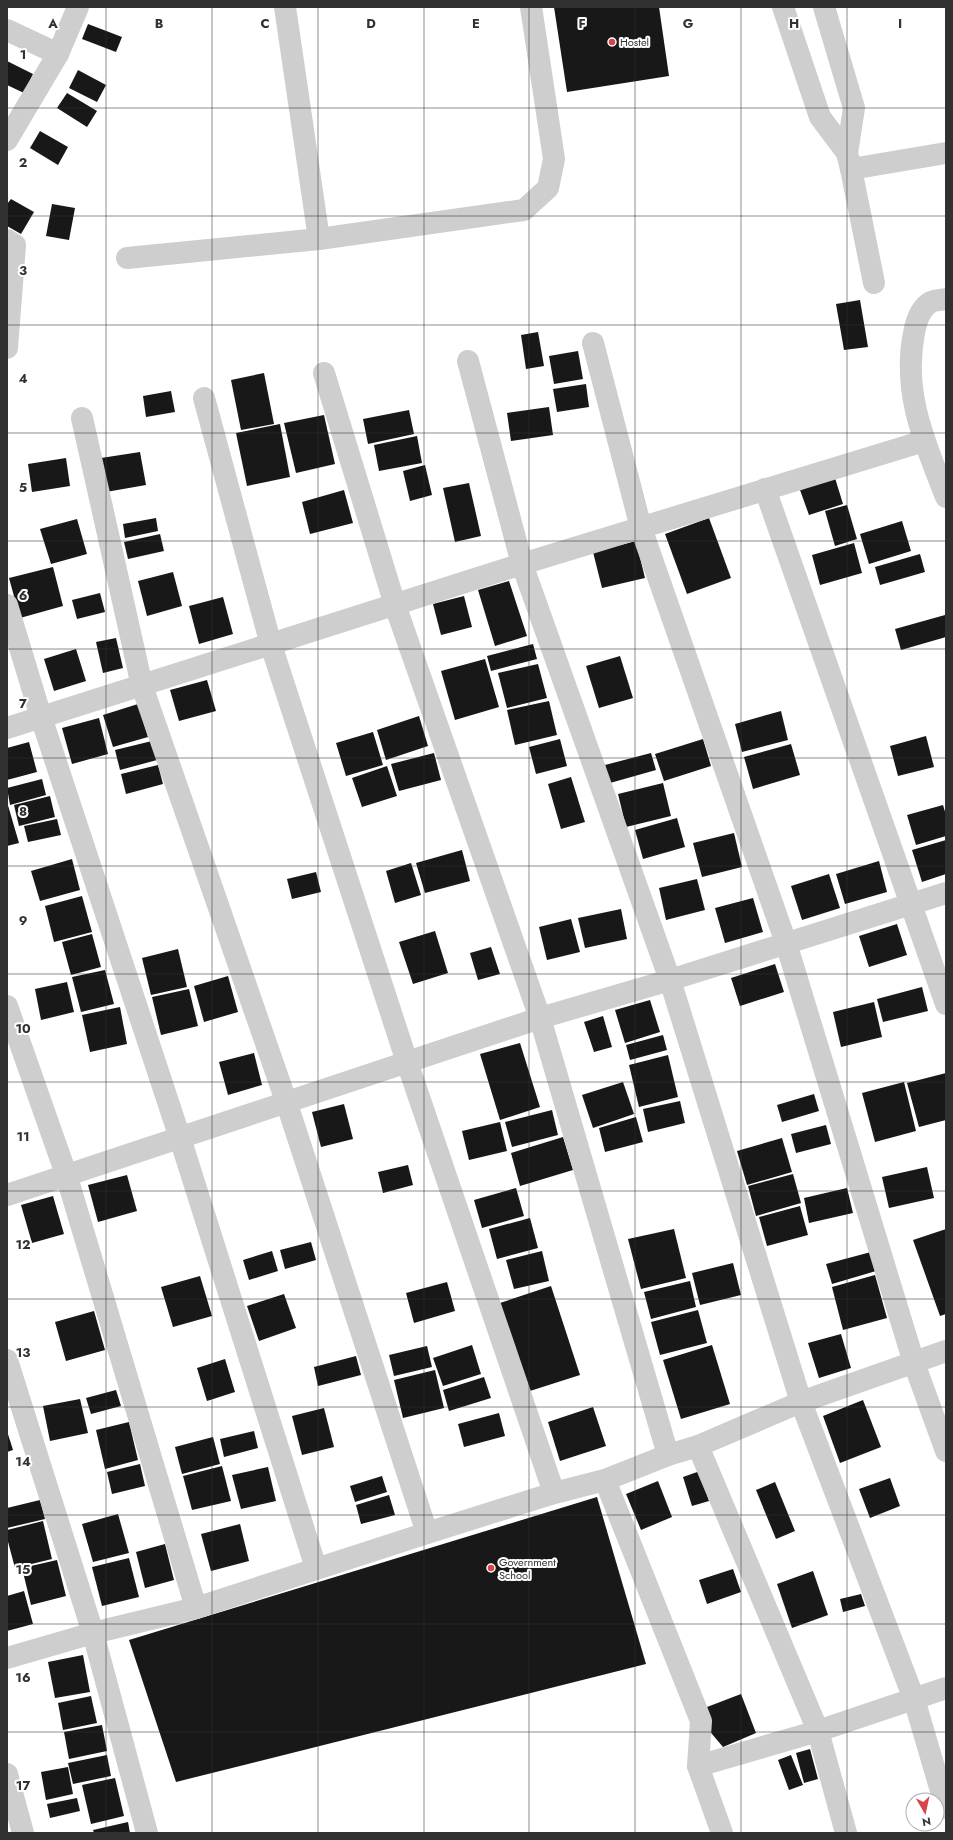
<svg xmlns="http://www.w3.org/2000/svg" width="953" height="1840" viewBox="0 0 953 1840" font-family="Jost,sans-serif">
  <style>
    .building { fill: #181818 }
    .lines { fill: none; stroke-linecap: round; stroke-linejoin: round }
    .minor { stroke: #cecece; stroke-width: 22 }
    .grid { fill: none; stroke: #313131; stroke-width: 1; stroke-opacity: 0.55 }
    .poi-dot { fill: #d64547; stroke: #fff; stroke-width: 1.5 }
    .labels { text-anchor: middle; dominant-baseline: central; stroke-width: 4; stroke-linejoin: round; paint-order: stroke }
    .poi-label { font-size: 11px; fill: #313131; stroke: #fff; text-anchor: start }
    .grid-label { font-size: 13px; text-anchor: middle; font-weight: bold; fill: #313131; stroke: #fff; stroke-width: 4; stroke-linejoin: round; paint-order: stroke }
  </style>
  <rect width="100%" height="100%" fill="#fff"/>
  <g class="building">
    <polygon points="554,7 659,7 669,76 567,92"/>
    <polygon points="88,24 122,37 116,52 82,39"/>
    <polygon points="7,61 33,74 24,93 7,85"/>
    <polygon points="78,70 106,85 97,102 69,88"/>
    <polygon points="67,93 97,111 87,127 57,108"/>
    <polygon points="40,131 68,147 58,165 30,148"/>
    <polygon points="11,199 34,212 21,234 7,226 7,204"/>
    <polygon points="52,204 75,208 69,240 46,236"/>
    <polygon points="860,300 868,347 844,350 836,304"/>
    <polygon points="538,332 544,366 526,369 521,335"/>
    <polygon points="578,351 583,379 554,384 549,356"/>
    <polygon points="264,373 274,424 241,430 231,380"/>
    <polygon points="586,384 589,407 557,412 553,389"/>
    <polygon points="171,391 175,412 146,417 143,396"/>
    <polygon points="549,407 553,435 511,441 507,413"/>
    <polygon points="409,410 414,434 368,444 363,419"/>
    <polygon points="324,415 335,464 296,473 284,423"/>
    <polygon points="280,424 290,477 247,486 236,433"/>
    <polygon points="417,436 422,463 379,471 374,445"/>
    <polygon points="140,452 146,485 106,492 101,458"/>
    <polygon points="66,458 70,486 32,492 28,464"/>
    <polygon points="425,465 432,495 410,501 403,471"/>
    <polygon points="835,478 843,504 809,515 800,490"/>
    <polygon points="469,483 481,536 455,542 443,488"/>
    <polygon points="344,490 353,523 310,534 302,502"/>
    <polygon points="847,505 857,539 835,546 825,511"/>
    <polygon points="156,518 158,531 125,538 123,524"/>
    <polygon points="709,518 731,578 687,594 665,534"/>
    <polygon points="77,519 87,554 51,564 40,529"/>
    <polygon points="902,521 911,551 869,564 860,534"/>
    <polygon points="160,534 164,551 128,559 124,542"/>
    <polygon points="636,541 645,578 602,588 593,552"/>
    <polygon points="854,543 862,573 820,585 812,555"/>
    <polygon points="920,554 925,572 880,585 875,567"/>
    <polygon points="53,567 63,606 20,618 9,578"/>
    <polygon points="173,572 182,606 147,616 138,581"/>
    <polygon points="509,581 527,636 495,646 478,590"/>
    <polygon points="100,593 105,612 77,619 72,600"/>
    <polygon points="464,596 472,627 441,635 433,604"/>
    <polygon points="223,597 233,634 199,644 189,606"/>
    <polygon points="945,615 946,637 901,650 895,629"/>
    <polygon points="116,638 123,668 103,673 96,642"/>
    <polygon points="533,644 537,659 491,671 487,656"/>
    <polygon points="76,649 86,681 54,691 44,659"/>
    <polygon points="620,656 633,698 599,708 586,666"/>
    <polygon points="485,659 499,707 455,720 441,671"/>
    <polygon points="538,664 547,698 507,708 498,673"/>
    <polygon points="207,680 216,711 179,721 170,690"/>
    <polygon points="549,701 557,735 515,745 507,710"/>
    <polygon points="138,704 148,737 113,747 103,715"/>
    <polygon points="781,711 788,740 742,752 735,724"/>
    <polygon points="419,716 428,746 386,760 377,730"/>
    <polygon points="99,718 108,754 72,764 62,728"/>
    <polygon points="373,732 383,765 346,776 336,743"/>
    <polygon points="926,736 934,767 898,776 890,746"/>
    <polygon points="560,739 567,766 536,774 529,747"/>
    <polygon points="703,739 711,766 664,781 655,754"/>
    <polygon points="152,741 157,760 120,770 115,750"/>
    <polygon points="29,742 37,772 7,780 7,748"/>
    <polygon points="791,744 800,775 753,789 744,757"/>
    <polygon points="434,753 441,780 399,791 391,764"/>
    <polygon points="651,753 656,770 610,783 605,765"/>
    <polygon points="158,765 163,784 126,794 121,774"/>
    <polygon points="387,766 397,796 362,807 352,778"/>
    <polygon points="571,777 585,822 561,829 548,784"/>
    <polygon points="42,779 46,795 10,805 7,788"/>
    <polygon points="663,783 671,816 626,827 618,794"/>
    <polygon points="50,796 55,817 19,826 14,805"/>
    <polygon points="7,802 19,843 7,846"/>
    <polygon points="943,805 946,815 946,836 916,845 907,815"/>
    <polygon points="677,818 685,847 643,859 635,830"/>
    <polygon points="57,819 61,835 28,842 24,826"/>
    <polygon points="734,833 742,867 702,877 693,843"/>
    <polygon points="946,840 946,874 922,882 912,850"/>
    <polygon points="462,850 470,881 425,893 416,863"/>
    <polygon points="72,859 80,890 40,901 31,871"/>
    <polygon points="879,861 887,892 845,904 836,874"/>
    <polygon points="411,863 421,895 395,903 386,871"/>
    <polygon points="316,872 321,892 292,899 287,879"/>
    <polygon points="829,874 840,908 802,920 791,886"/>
    <polygon points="697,879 705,910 666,920 659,888"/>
    <polygon points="82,896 92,932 54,942 45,906"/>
    <polygon points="753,898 763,932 725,943 715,908"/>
    <polygon points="621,909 627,939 585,948 578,918"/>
    <polygon points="571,919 580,952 547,960 539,927"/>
    <polygon points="897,924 907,955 869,967 859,936"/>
    <polygon points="435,931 448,973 413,984 399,942"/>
    <polygon points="92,934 101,967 71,975 62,942"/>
    <polygon points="491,947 500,974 478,980 470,953"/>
    <polygon points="178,949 187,987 151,995 142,958"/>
    <polygon points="775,964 784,992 740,1006 731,978"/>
    <polygon points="105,970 114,1004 81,1012 72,977"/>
    <polygon points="228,976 238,1012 204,1022 194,986"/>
    <polygon points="67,982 74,1012 41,1020 35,989"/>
    <polygon points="922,987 928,1011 883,1022 877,999"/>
    <polygon points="189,989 198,1026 161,1035 152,997"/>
    <polygon points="650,1000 660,1032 625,1043 615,1010"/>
    <polygon points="874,1002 882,1037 841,1047 833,1012"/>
    <polygon points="120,1007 127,1044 90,1052 82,1015"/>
    <polygon points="603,1016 612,1047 594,1052 584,1022"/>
    <polygon points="663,1035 667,1050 630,1060 626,1045"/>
    <polygon points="520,1043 540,1107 500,1120 480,1054"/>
    <polygon points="254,1053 262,1085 228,1095 219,1062"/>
    <polygon points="668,1055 678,1097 639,1107 629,1065"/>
    <polygon points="946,1073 946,1120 919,1127 907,1083"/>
    <polygon points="623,1082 634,1114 593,1128 582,1095"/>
    <polygon points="904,1082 916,1131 875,1142 862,1093"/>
    <polygon points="814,1094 819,1111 782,1122 777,1105"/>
    <polygon points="680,1101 685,1123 648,1132 643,1109"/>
    <polygon points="344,1104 353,1139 321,1147 312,1112"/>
    <polygon points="552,1110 558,1135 512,1147 505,1122"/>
    <polygon points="636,1117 643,1142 605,1152 599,1128"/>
    <polygon points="500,1122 507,1151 469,1160 462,1131"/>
    <polygon points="826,1125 831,1144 796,1153 791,1134"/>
    <polygon points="563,1137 573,1170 520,1186 511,1153"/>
    <polygon points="782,1138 792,1172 747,1185 737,1151"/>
    <polygon points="408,1165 413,1185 383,1193 378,1172"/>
    <polygon points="927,1167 934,1198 889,1208 882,1177"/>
    <polygon points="793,1174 801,1203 756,1216 748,1186"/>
    <polygon points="127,1175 137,1211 98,1222 88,1185"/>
    <polygon points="516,1188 524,1216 482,1228 474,1200"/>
    <polygon points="847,1188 853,1213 809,1223 804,1198"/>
    <polygon points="53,1196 64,1234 32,1243 21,1205"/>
    <polygon points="800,1206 808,1235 767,1246 759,1217"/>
    <polygon points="530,1218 538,1248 497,1259 489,1229"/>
    <polygon points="674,1229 686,1278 641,1289 628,1239"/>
    <polygon points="946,1229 946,1314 940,1316 913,1240"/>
    <polygon points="311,1242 316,1260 285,1269 280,1250"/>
    <polygon points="272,1251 278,1271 249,1280 243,1260"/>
    <polygon points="542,1251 549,1281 514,1289 506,1260"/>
    <polygon points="871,1252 876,1271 832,1284 826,1264"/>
    <polygon points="733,1263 741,1295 700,1305 692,1273"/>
    <polygon points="875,1275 887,1318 843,1330 832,1287"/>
    <polygon points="200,1276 212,1316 173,1327 161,1287"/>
    <polygon points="690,1281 696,1307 651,1319 644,1292"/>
    <polygon points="447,1282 455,1311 414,1323 406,1293"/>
    <polygon points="551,1286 580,1375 530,1391 500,1303"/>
    <polygon points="284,1294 296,1328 259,1341 247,1306"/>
    <polygon points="698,1310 707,1343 660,1355 651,1322"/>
    <polygon points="94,1311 105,1350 66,1361 55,1322"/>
    <polygon points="841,1334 851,1368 819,1378 808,1343"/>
    <polygon points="472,1345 481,1374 443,1386 433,1358"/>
    <polygon points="712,1345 730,1404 681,1419 663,1360"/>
    <polygon points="427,1346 432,1367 394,1376 389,1355"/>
    <polygon points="356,1356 361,1375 318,1386 314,1367"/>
    <polygon points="225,1359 235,1392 207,1401 197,1368"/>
    <polygon points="435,1370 444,1408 403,1418 394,1380"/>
    <polygon points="484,1377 491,1398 449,1411 443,1390"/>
    <polygon points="116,1390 121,1406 91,1414 86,1398"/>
    <polygon points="80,1399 88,1433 50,1441 43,1406"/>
    <polygon points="863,1400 881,1447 840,1463 823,1416"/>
    <polygon points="593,1407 606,1446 560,1461 548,1422"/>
    <polygon points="324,1408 334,1447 302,1455 292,1416"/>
    <polygon points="499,1413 505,1436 464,1447 458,1424"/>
    <polygon points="129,1422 138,1460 105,1469 96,1430"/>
    <polygon points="7,1431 13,1450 7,1452"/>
    <polygon points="254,1431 258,1448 224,1457 220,1439"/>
    <polygon points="213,1437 220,1464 182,1474 175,1447"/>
    <polygon points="140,1464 145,1486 112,1494 107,1472"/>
    <polygon points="222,1466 231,1501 192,1510 183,1476"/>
    <polygon points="268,1467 276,1501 241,1509 232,1475"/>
    <polygon points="700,1471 709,1501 692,1506 683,1477"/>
    <polygon points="382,1476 387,1492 355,1502 350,1486"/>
    <polygon points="890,1478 900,1506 870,1518 859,1489"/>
    <polygon points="658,1481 672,1517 641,1530 626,1494"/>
    <polygon points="775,1482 795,1531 776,1539 756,1490"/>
    <polygon points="389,1495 395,1515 361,1524 356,1505"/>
    <polygon points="597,1497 646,1664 176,1782 129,1640"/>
    <polygon points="40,1500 45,1519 7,1528 7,1508"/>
    <polygon points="118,1514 129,1553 93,1562 82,1524"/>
    <polygon points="43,1521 52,1559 15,1568 7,1538 7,1530"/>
    <polygon points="240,1524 249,1561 211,1571 201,1534"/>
    <polygon points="165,1544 174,1580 145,1588 136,1552"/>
    <polygon points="129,1558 139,1597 102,1606 92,1567"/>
    <polygon points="57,1560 66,1596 31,1605 22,1568"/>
    <polygon points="733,1569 741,1592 707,1604 699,1580"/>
    <polygon points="813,1571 828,1615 792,1628 777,1584"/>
    <polygon points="24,1591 33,1624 7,1631 7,1596"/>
    <polygon points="861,1594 865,1606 843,1612 840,1599"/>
    <polygon points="83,1655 90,1692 55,1698 48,1662"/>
    <polygon points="741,1694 756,1733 723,1747 701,1721 707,1707"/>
    <polygon points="91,1696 97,1723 63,1730 58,1703"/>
    <polygon points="102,1725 107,1751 69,1759 64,1732"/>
    <polygon points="810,1749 818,1779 804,1783 796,1753"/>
    <polygon points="107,1755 111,1776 73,1784 68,1763"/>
    <polygon points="791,1755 803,1785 789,1790 778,1760"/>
    <polygon points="68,1767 73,1794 46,1800 41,1772"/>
    <polygon points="115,1778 124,1816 91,1824 82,1785"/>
    <polygon points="77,1798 80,1811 50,1818 47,1804"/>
    <polygon points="128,1822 130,1833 94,1833 93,1830"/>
  </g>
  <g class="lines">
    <g class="minor">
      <polyline points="285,7 319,239"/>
      <polyline points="783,7 820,117 847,153"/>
      <polyline points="824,7 854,108 847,153 851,169 946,153"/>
      <polyline points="7,30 58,54 78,7"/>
      <polyline points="7,140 58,54"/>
      <polyline points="851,169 874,283"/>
      <polyline points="7,240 15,245 7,348"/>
      <polyline points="127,258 319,239 524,210 548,188 554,159 531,7"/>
      <path d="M946,299C942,300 935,300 931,302C920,308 916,322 914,333C902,393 925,443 946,497"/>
      <polyline points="593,343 641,528 786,943 914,1363 946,1451"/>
      <polyline points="468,361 522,564 670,980 801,1402 914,1699 946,1808"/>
      <polyline points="324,373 395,605 540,1018 668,1455"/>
      <polyline points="204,398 271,645 407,1062 554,1493"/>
      <polyline points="82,418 142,686 286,1101 427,1533"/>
      <polyline points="765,489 946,1004"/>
      <polyline points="7,605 41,717 180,1138 316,1568"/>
      <polyline points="7,728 522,564 924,441"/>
      <polyline points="7,1006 66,1174 196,1608"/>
      <polyline points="7,1195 540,1018 670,980 946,893"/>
      <polyline points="7,1360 93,1633 147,1833"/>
      <polyline points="698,1446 818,1731 846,1833"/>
      <polyline points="605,1480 701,1721 698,1766 722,1833"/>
      <polyline points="7,1658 93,1633 196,1608 427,1533 554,1493 605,1480 668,1455 698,1446 801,1402 946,1351"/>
      <polyline points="698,1766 818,1731 946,1688"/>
      <polyline points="7,1774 23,1833"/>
    </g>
  </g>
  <path class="grid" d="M106,7V1833M212,7V1833M318,7V1833M424,7V1833M529,7V1833M635,7V1833M741,7V1833M847,7V1833M7,108H946M7,216H946M7,325H946M7,433H946M7,541H946M7,649H946M7,758H946M7,866H946M7,974H946M7,1082H946M7,1191H946M7,1299H946M7,1407H946M7,1515H946M7,1624H946M7,1732H946"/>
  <g class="poi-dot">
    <circle cx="612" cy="42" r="4"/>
    <circle cx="491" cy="1568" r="4"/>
  </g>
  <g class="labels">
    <g class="poi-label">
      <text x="620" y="42">Hostel</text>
      <text x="499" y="1562">Government<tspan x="499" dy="13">School</tspan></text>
    </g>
  </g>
  <g class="grid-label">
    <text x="53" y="28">A</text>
    <text x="159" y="28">B</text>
    <text x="265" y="28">C</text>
    <text x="371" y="28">D</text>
    <text x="476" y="28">E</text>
    <text x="582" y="28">F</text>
    <text x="688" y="28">G</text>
    <text x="794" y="28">H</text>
    <text x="900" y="28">I</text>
    <text x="23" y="59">1</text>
    <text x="23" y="167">2</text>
    <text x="23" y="275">3</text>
    <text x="23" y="383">4</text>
    <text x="23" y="492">5</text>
    <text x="23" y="600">6</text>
    <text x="23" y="708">7</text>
    <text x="23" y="816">8</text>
    <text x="23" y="925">9</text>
    <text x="23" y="1033">10</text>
    <text x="23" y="1141">11</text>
    <text x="23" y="1249">12</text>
    <text x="23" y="1357">13</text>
    <text x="23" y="1466">14</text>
    <text x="23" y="1574">15</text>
    <text x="23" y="1682">16</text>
    <text x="23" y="1790">17</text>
  </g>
  <rect width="953" height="1840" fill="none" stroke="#313131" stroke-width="16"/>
  <g transform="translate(925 1812) rotate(171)"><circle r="19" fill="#ffffff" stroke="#adadad"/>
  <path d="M0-3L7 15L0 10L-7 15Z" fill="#d64547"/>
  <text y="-6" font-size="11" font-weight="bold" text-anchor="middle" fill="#313131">N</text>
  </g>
</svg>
